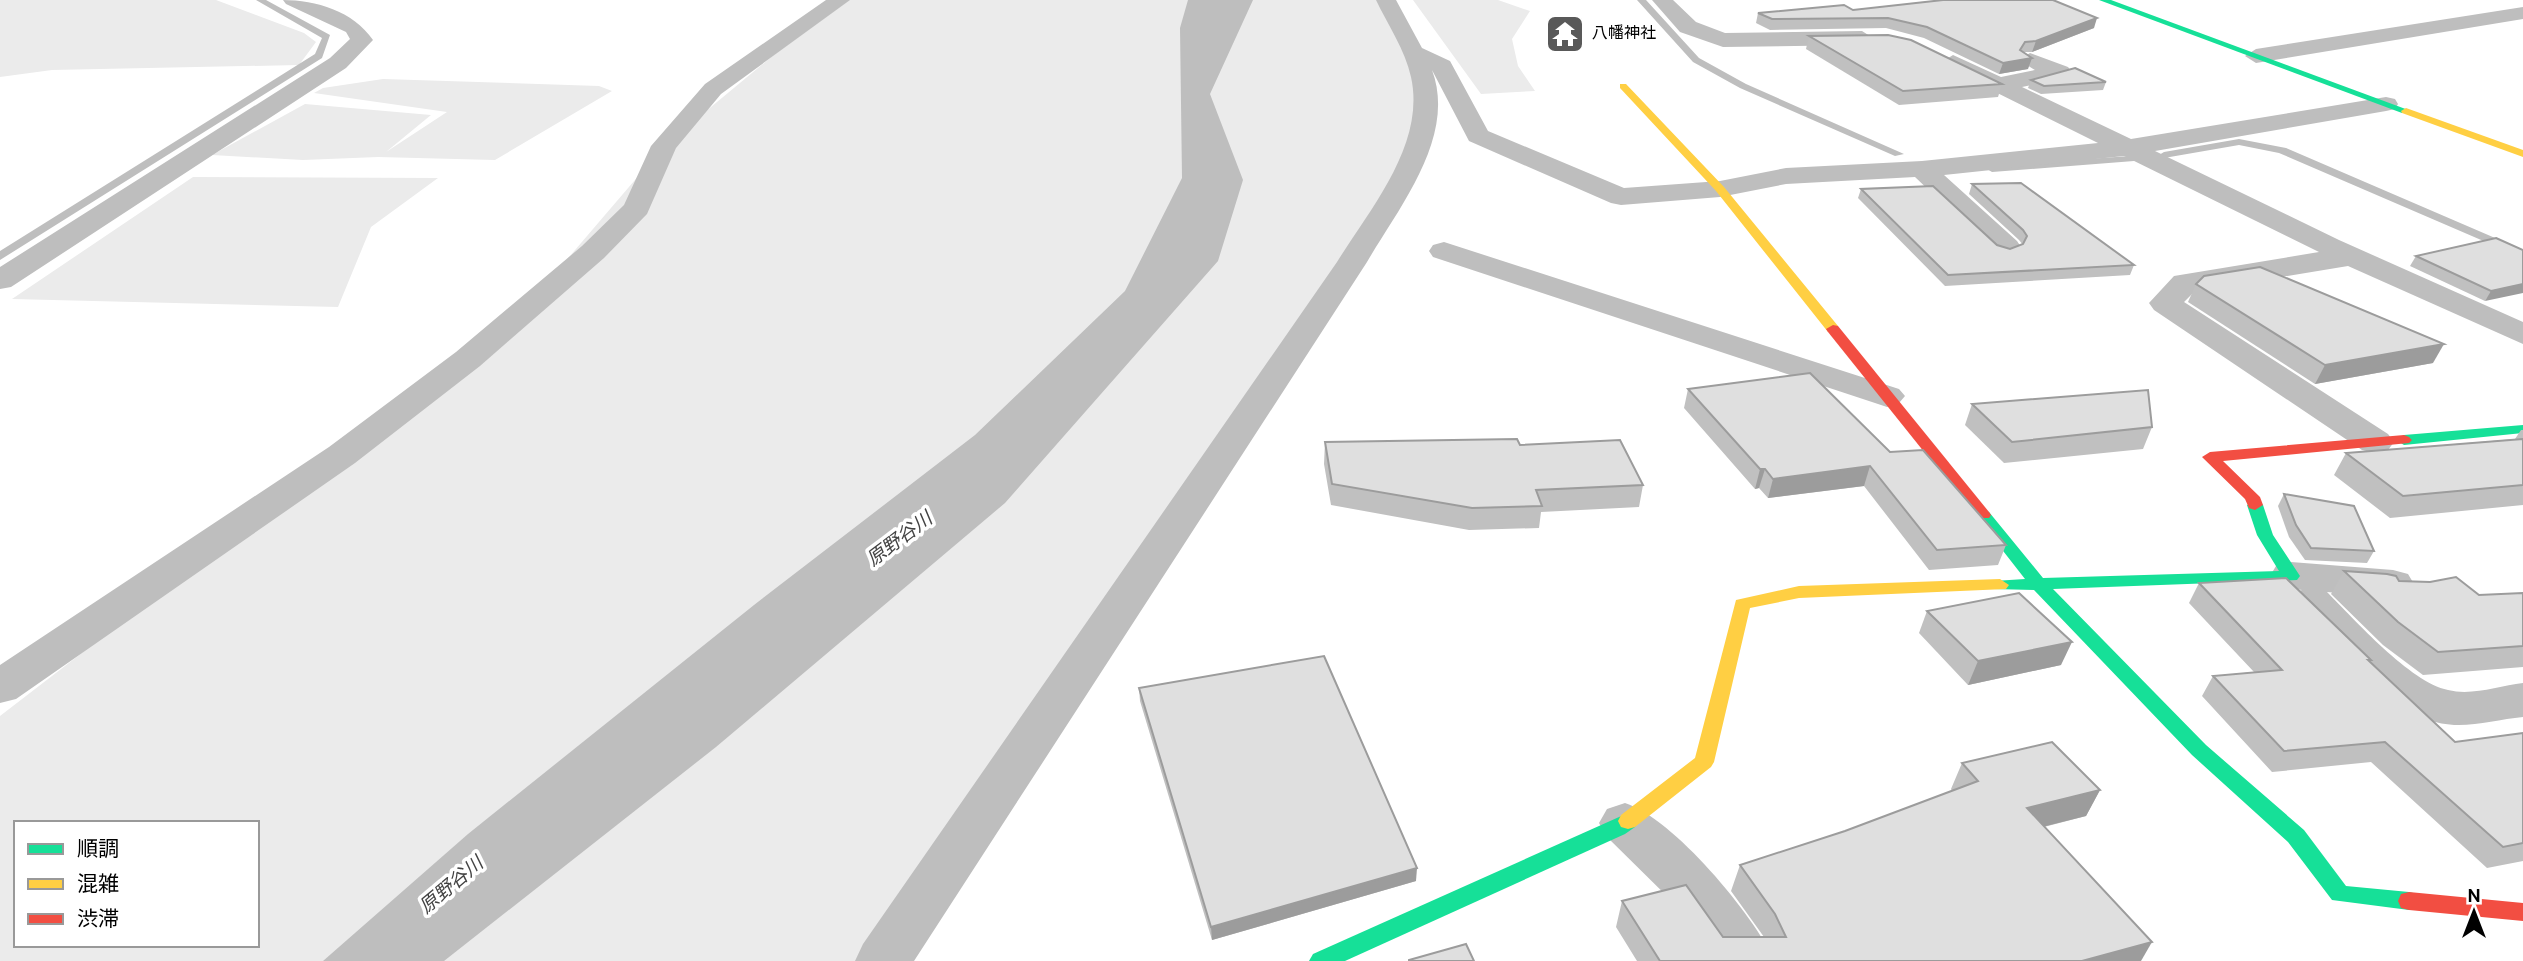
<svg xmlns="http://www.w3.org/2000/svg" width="2523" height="961" viewBox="0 0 2523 961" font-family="Overpass,'Noto Sans JP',sans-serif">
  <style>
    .green { fill: #ebebeb; fill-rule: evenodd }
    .water { fill: #bebebe }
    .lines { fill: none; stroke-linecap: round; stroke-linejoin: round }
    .stream { fill: #bebebe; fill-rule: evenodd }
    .street { fill: #bebebe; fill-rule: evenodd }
    .fast { fill: #16e098; fill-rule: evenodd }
    .slow { fill: #ffcf43; fill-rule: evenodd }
    .jam { fill: #f24e42; fill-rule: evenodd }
    .wall { fill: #c0c0c0 }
    .shaded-wall { fill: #9c9c9c }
    .building { fill: #dfdfdf; stroke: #9c9c9c; stroke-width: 2 }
    .labels { text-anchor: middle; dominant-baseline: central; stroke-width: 7; stroke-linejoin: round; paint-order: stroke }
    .far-poi-label { font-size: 16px; fill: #000; stroke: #fff; text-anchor: start }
    .water-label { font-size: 19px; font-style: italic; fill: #434343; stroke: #fff }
  </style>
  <rect width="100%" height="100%" fill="#fff"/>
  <g class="green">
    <polygon points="0,0 216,0 304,33 316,42 299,65 52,70 0,77"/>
    <path d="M840,0H1379L1408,45L1426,105L1400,179L883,961H0V716L516,319L664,146ZM16,823H257V945H16Z"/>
    <polygon points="1413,0 1498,0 1530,11 1512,39 1518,66 1535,91 1481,94"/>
    <polygon points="383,79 599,86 612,91 495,160 378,157 303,160 212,155 305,104 431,115 386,152 447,112 314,93 323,88"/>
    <polygon points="193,177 438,178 371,227 338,307 12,299"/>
  </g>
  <polygon class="water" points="1188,0 1253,0 1210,94 1243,180 1218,261 1005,503 716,747 444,961 323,961 468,834 754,605 975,435 1125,291 1182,178 1180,28"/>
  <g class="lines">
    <g class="stream">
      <polygon points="256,0 266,0 330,35 322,58 0,260 0,251 315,54 322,38"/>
      <polygon points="1637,0 1646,0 1699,58 1746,84 1904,154 1895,156 1740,88 1693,62"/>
      <polygon points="2239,139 2286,148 2523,250 2523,258 2279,153 2239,145 2164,158 2159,155 2164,152"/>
      <polygon points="2130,156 2135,159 2134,161 1992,172 1987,169 1992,166"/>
    </g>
    <g class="street">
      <path d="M283,0C316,0 353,11 373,40L346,68L11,287L0,289V267L330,58L350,39L346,32L286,4Z"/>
      <polygon points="826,0 850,0 721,94 676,148 647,214 604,258 480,366 355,463 16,699 0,703 0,665 329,447 456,352 582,246 624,205 651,146 705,84"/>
      <path d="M1376,0H1396L1422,48L1450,61L1488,131L1624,188L1720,181L1786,168L1922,161L2098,143L1945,67L1942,62L1953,55L2001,77L2035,70L2019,60L2030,53L2068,67L2072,72L2068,77L2022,87L2131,139L2386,97L2395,99L2398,104L2395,109L2386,111L2155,151L2339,240L2523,322V344L2348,266L2195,291L2184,302L2388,434L2394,442L2388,450L2375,453L2362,450L2154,310L2149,303L2174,276L2319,252L2124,156L1944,175L2017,241L2021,247L2017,253L2006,256L1995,253L1915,177L1786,184L1720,197L1621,205L1611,203L1469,141L1432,70C1457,137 1399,207 1367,262L914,961H855L863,944L1337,262C1370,209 1426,144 1411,77C1405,50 1388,25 1376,0Z"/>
      <polygon points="1652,0 1673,0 1696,22 1725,33 1862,31 1873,38 1862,45 1723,47 1680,32"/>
      <polygon points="2523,7 2523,19 2256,63 2245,56 2256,49"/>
      <polygon points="1444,242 1899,389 1905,396 1899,403 1887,407 1875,403 1433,257 1429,251 1433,245"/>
      <path d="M2291,562L2393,570L2408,574L2414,584L2408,594L2393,598L2327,592C2355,620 2410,682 2448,690C2472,696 2499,686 2523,683V717C2500,719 2477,726 2454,725C2387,720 2339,656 2296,612L2289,602L2296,592L2302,590L2276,586L2270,576L2276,566Z"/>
      <path d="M1625,803C1674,819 1753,914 1775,961H1715L1681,910L1607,837L1599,823L1607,809Z"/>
    </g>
    <g class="fast">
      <polygon points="2099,0 2111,0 2411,111 2402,113"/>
      <polygon points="2523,425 2523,433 2404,445 2396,440 2404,435"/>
      <polygon points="2255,500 2263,505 2273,535 2300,576 2297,580 2053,589 2206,745 2304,830 2346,886 2409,892 2417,894 2420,901 2417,908 2409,910 2332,900 2288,842 2192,755 2034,590 1994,589 1991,585 1994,581 2025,579 1975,515 1983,510 1989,512 2043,578 2279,571 2257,535 2247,505"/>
      <polygon points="1628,813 1635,815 1638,821 1635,827 1625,834 1345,961 1309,961 1313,954"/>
    </g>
    <g class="slow">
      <polygon points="1620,84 1626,84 1724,187 1838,326 1838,332 1828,332 1716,191 1620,88"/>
      <polygon points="2406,108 2523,150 2523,157 2402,113 2401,111"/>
      <polygon points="2000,579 2009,585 2006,589 1799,598 1750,608 1714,762 1711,767 1635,827 1628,829 1621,827 1618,821 1621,815 1695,758 1736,600 1799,586"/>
    </g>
    <g class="jam">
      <polygon points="1833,325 1838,326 1989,512 1991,515 1989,518 1977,518 1828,332 1826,329"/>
      <polygon points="2404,435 2409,437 2412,440 2409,443 2223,461 2260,497 2263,505 2255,510 2249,508 2245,499 2202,457 2210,452"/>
      <polygon points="2409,892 2523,903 2523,921 2409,910 2401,908 2398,901 2401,894"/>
    </g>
  </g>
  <g class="wall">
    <polygon points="1853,10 2094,28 2032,52 2024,52 2028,69 1999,74 1924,38 1886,28 1770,30 1756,23 1758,13"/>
    <polygon points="1809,36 2002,84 1998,97 1899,105 1806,49"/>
    <polygon points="2031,80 2106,82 2103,90 2041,94 2028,88"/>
    <polygon points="1972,184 2134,265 2130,275 1945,286 1858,198 1861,189 1997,245 2010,249 2023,245 2019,240 1969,194"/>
    <polygon points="2523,250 2485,301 2410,266 2416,256"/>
    <polygon points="2196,284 2433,363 2315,384 2188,302"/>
    <polygon points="1688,389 1890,452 2006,545 1998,565 1929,570 1864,486 1768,498 1759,488 1755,489 1684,408"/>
    <polygon points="1972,404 2152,427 2143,449 2004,463 1965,425"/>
    <polygon points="2521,430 2523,430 2523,505 2390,518 2334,475 2346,453 2515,439"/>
    <polygon points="1325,442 1520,445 1643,485 1639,507 1541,512 1539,528 1469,530 1331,505 1324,464"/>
    <polygon points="2284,494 2374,551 2367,563 2305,560 2289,537 2278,506"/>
    <polygon points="2344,571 2479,595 2523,593 2523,667 2423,675 2383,645 2331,594"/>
    <polygon points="2199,583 2371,660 2370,662 2455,742 2523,733 2523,861 2487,868 2371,762 2272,772 2202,696 2213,676 2254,672 2189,603"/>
    <polygon points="1927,611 2061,665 1968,685 1919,633"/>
    <polygon points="1139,688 1416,881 1212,940 1140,701"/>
    <polygon points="1962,763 2100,790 2086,816 2044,827 2141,961 1637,961 1616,927 1622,901 1723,937 1764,937 1731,891 1740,865 1845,831 1952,791 1951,789"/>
  </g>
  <g class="shaded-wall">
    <polygon points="2097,18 2094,28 2032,52 2036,41"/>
    <polygon points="2032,58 2028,69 1999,74 2003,63"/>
    <polygon points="2523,284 2523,293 2485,301 2491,291"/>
    <polygon points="2444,344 2433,363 2315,384 2325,365"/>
    <polygon points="1870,466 1864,486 1768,498 1773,479"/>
    <polygon points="1760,469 1765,469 1759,488 1755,489"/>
    <polygon points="2072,642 2061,665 1968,685 1978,661"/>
    <polygon points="2100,790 2086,816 2014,834 2027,808"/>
    <polygon points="1417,868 1416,881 1212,940 1211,927"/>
    <polygon points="2152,942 2141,961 2082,961"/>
  </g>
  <g class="building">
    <polygon points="1943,0 2053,0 2097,18 2036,41 2025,42 2020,50 2032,58 2003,63 1927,27 1888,18 1772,19 1758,13 1844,5 1853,10"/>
    <polygon points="1888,35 1911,40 2002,84 1903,91 1809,36"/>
    <polygon points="2075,68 2106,82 2044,86 2031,80"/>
    <polygon points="2021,183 2134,265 1948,275 1861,189 1933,186 1997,245 2010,249 2023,244 2027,236 2023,230 1972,184"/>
    <polygon points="2496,238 2523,250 2523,284 2491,291 2416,256"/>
    <polygon points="2260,267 2444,344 2325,365 2196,284 2204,276"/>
    <polygon points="1810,373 1890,452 1923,450 2006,545 1937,550 1870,466 1773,479 1765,469 1760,469 1688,389"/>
    <polygon points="2148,390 2152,427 2012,442 1972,404"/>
    <polygon points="1517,439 1520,445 1620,440 1643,485 1536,490 1542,506 1472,508 1332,484 1325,442"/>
    <polygon points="2523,439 2523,485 2403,496 2346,453"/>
    <polygon points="2284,494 2354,506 2374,551 2311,548 2296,525"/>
    <polygon points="2344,571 2387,574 2396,576 2399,581 2430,582 2456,577 2479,595 2523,593 2523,646 2438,652 2398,622"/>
    <polygon points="2286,578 2371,660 2368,660 2455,742 2523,733 2523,843 2503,847 2385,742 2284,751 2213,676 2282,670 2199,583"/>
    <polygon points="2019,593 2072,642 1978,661 1927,611"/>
    <polygon points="1324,656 1417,868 1211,927 1139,688"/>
    <polygon points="2052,742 2100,790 2027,808 2152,942 2082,961 1660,961 1622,901 1686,885 1723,937 1786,937 1775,914 1740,865 1845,831 1978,781 1962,763"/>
    <polygon points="1466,944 1474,961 1409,961 1409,960"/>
  </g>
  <defs>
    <symbol id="temple-square" viewBox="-11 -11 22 22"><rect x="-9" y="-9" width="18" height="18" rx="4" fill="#595959" stroke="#fff"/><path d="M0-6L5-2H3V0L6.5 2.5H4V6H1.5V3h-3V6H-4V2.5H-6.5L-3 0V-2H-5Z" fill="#fff"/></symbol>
  </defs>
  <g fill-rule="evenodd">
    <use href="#temple-square" x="1543" y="12" width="44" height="44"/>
  </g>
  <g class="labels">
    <g class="far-poi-label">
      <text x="1592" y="34">八幡神社</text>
    </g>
    <g class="water-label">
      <text transform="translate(900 540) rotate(-37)">原野谷川</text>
      <text transform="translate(452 886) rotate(-40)">原野谷川</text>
    </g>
  </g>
  <rect x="14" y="821" width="245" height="126" fill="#ffffff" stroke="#999999" stroke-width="2"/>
  <rect x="28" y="844" width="35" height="10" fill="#16e098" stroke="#999999" stroke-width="2"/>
  <text x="77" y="856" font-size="21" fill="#000000">順調</text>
  <rect x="28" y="879" width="35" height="10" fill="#ffcf43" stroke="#999999" stroke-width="2"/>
  <text x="77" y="891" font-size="21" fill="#000000">混雑</text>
  <rect x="28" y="914" width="35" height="10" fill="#f24e42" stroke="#999999" stroke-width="2"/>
  <text x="77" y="926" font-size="21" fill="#000000">渋滞</text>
  <g transform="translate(2474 912)" stroke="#ffffff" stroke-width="5" paint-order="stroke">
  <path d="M0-5L12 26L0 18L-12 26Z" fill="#000000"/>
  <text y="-10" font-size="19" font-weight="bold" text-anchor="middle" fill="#000000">N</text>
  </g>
</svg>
